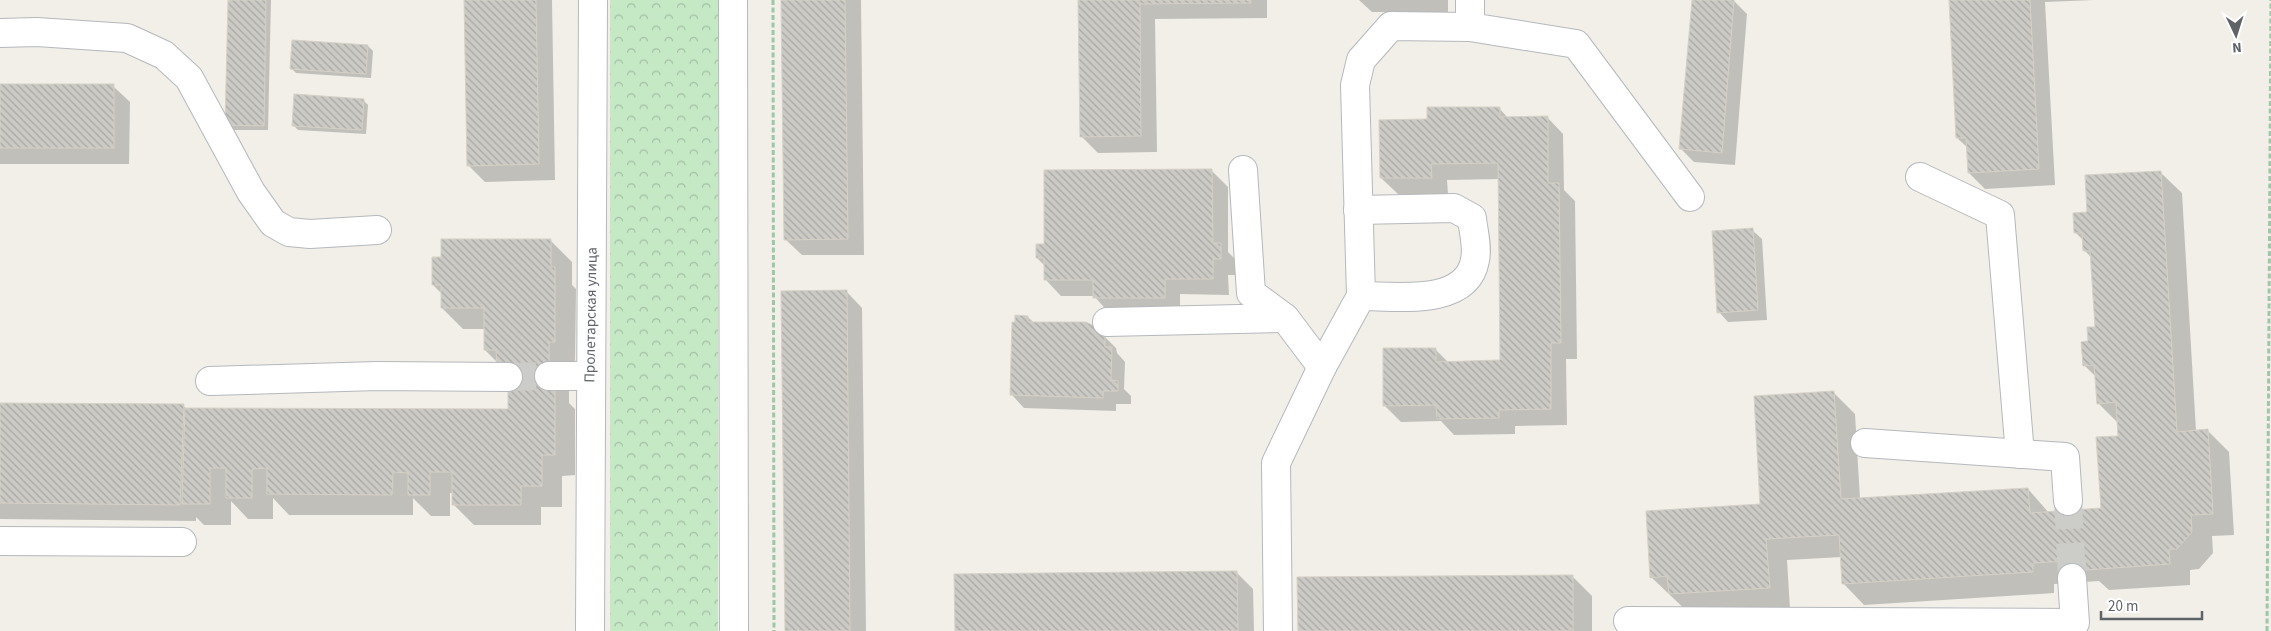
<svg xmlns="http://www.w3.org/2000/svg" width="2271" height="631" viewBox="0 0 2271 631" font-family="'Source Sans 3',sans-serif">
  <style>
    .park { fill: url(#park-crowns) }
    .shadow { fill: #0003 }
    .building { fill: url(#building-back-hatch); stroke: #d6d1c6 }
    .lines { fill: none; stroke-linecap: round; stroke-linejoin: round }
    .minor-tunnel { stroke: #ccccc8; stroke-width: 28; stroke-dasharray: 28 14; stroke-linecap: butt }
    .minor-casing { stroke: #b5b8bc; stroke-width: 30 }
    .path { stroke: #9cc7a9; stroke-width: 3; stroke-dasharray: 5 2.5; stroke-linecap: butt }
    .minor { stroke: #fff; stroke-width: 28 }
    .labels { text-anchor: middle; dominant-baseline: central; stroke-width: 4; stroke-linejoin: round; paint-order: stroke }
    .street-label { font-size: 15px; fill: #5f6368; stroke: #fff }
  </style>
  <defs>
    <pattern id="park-crowns" width="20" height="18" patternUnits="userSpaceOnUse" patternTransform="scale(1.25)"><rect width="20" height="18" fill="#c5e8c5"/><path d="M2 6a3 3 0 1 1 6 0M12 15a3 3 0 1 1 6 0" fill="none" stroke="#a3c0a4"/></pattern>
    <pattern id="building-back-hatch" width="6" height="6" patternUnits="userSpaceOnUse" patternTransform="scale(1.25)"><rect width="6" height="6" fill="#cccac5"/><path d="M-1 5l2 2M0 0l6 6M5-1l2 2" fill="none" stroke="#a9a8a4"/></pattern>
  </defs>
  <rect width="100%" height="100%" fill="#f1efe8"/>
  <rect class="park" x="610" y="0" width="108" height="631"/>
  <g class="shadow">
    <polygon points="229,0 271,0 268,130 232,130 227,125"/>
    <polygon points="466,0 552,0 555,180 485,182 469,166"/>
    <polygon points="783,0 861,0 864,255 802,255 785,239"/>
    <polygon points="1080,0 1267,0 1267,18 1155,19 1157,152 1098,153 1081,136"/>
    <polygon points="1359,0 1448,0 1448,12 1372,12"/>
    <polygon points="1693,0 1734,1 1747,14 1735,165 1694,162 1680,148"/>
    <polygon points="1950,0 2094,0 2045,2 2055,185 1985,189 1969,173 1968,148 1957,138"/>
    <polygon points="368,46 373,51 371,78 296,73 291,68"/>
    <polygon points="0,85 113,86 130,102 129,164 0,164"/>
    <polygon points="363,100 368,105 366,134 298,130 293,125"/>
    <polygon points="1499,108 1508,118 1547,117 1563,134 1564,190 1575,201 1577,359 1566,359 1567,425 1515,426 1515,434 1454,435 1441,421 1401,422 1385,406 1435,349 1449,363 1502,362 1500,179 1447,180 1448,194 1398,194 1381,178 1428,120"/>
    <polygon points="1212,171 1228,187 1228,252 1237,261 1237,275 1228,275 1229,295 1180,294 1180,314 1110,314 1094,296 1061,296 1045,279 1045,266 1037,258 1045,245"/>
    <polygon points="2160,172 2182,193 2196,431 2208,431 2229,452 2234,535 2212,536 2213,553 2199,569 2190,570 2190,585 2109,590 2099,581 2054,584 2054,593 1864,605 1843,583 1842,557 1787,560 1790,609 1691,615 1651,577 1762,505 1834,393 1855,414 1860,499 2028,489 2049,513 2102,509 2120,437 2119,424 2098,403 2096,377 2084,365 2090,343 2096,329 2092,258 2084,250 2083,240 2076,233 2088,213"/>
    <polygon points="1752,230 1762,239 1767,320 1728,322 1719,312"/>
    <polygon points="551,241 572,262 572,285 576,289 575,363 569,362 569,403 575,409 575,475 562,476 562,507 541,507 541,525 474,525 453,504 453,493 450,493 450,516 431,516 413,498 413,515 289,515 273,498 273,519 248,519 231,501 231,525 204,525 196,517 196,521 0,519 0,404 183,406 187,409 509,410 509,380 498,363 485,350 485,329 463,329 442,308 442,294 433,285 442,258"/>
    <polygon points="846,291 862,308 866,631 787,631"/>
    <polygon points="1028,317 1034,323 1102,334 1116,348 1117,353 1125,362 1124,389 1131,396 1131,404 1116,404 1116,411 1024,408 1011,394"/>
    <polygon points="1237,573 1253,589 1254,631 956,631"/>
    <polygon points="1572,576 1592,596 1592,631 1299,631"/>
  </g>
  <g class="building">
    <polygon points="228,0 266,0 264,126 225,125"/>
    <polygon points="464,0 536,0 539,164 467,166"/>
    <polygon points="781,0 845,0 848,239 784,240"/>
    <polygon points="1078,0 1251,0 1251,3 1140,4 1141,136 1080,137"/>
    <polygon points="1692,0 1734,0 1722,153 1679,149"/>
    <polygon points="1949,0 2030,0 2039,169 1968,173 1966,138 1956,138"/>
    <polygon points="292,40 368,45 366,74 290,69"/>
    <rect x="0" y="84" width="114" height="64"/>
    <polygon points="294,94 364,99 362,130 292,126"/>
    <polygon points="1427,107 1500,107 1500,117 1548,116 1548,183 1559,183 1561,343 1551,343 1551,409 1499,410 1499,418 1437,419 1436,405 1383,406 1383,348 1436,348 1436,362 1500,360 1498,163 1431,164 1432,178 1380,178 1379,120 1427,119"/>
    <polygon points="1212,169 1213,243 1221,243 1221,259 1213,259 1213,279 1165,279 1165,298 1093,298 1093,280 1044,280 1044,258 1036,258 1036,244 1044,244 1044,170"/>
    <polygon points="2161,171 2177,432 2208,429 2213,514 2191,515 2192,532 2177,549 2169,549 2170,564 2086,570 2085,560 2033,563 2033,572 1842,584 1839,535 1766,539 1770,588 1669,594 1667,576 1650,578 1646,511 1760,504 1754,396 1834,391 1841,499 2028,488 2030,513 2101,508 2096,437 2118,436 2116,402 2097,404 2094,365 2083,366 2081,342 2088,341 2087,327 2095,327 2090,251 2083,251 2082,233 2074,233 2073,213 2087,212 2085,175"/>
    <polygon points="1753,228 1758,310 1717,313 1712,231"/>
    <polygon points="441,239 551,239 551,267 555,267 555,342 549,342 549,387 555,387 555,455 542,455 542,486 521,486 521,505 452,505 452,472 430,472 430,495 408,495 408,473 393,472 392,495 267,494 267,468 252,469 252,498 226,498 226,468 210,468 210,504 182,504 185,408 508,409 508,369 497,370 496,350 484,350 484,308 441,308 441,285 432,285 432,257 441,257"/>
    <polygon points="847,290 850,631 785,631 781,291"/>
    <polygon points="1015,315 1028,316 1028,322 1086,322 1100,329 1105,337 1105,347 1112,347 1111,380 1118,381 1118,391 1103,391 1103,398 1010,395 1012,322 1015,322"/>
    <polygon points="0,403 184,404 180,505 0,503"/>
    <polygon points="1237,571 1238,631 955,631 954,574"/>
    <polygon points="1573,575 1573,631 1298,631 1297,577"/>
  </g>
  <g class="lines">
    <g class="minor-tunnel">
      <polyline points="508,377 549,376"/>
      <polyline points="2068,501 2072,578"/>
    </g>
    <defs>
      <g id="minor">
        <polyline points="733,0 734,631"/>
        <polyline points="1470,0 1470,27 1576,44 1690,197"/>
        <polyline points="0,33 37,32 127,38 164,55 189,78 251,192 273,223 289,232 310,234 377,230"/>
        <polyline points="1243,170 1251,293 1285,318 1322,367"/>
        <polyline points="1920,177 2000,215 2020,454"/>
        <path d="M1358,210L1454,208L1472,218C1473,230 1478,247 1475,260C1467,307 1395,296 1361,296"/>
        <polyline points="1107,322 1285,318"/>
        <polyline points="549,376 591,376"/>
        <polyline points="210,381 377,376 508,377"/>
        <polyline points="1865,443 2065,457 2068,501"/>
        <polyline points="0,541 182,542"/>
        <polyline points="1628,621 2075,623 2072,578"/>
        <polyline points="590,631 593,0"/>
        <polyline points="1278,631 1276,463 1322,367 1361,296 1355,85 1361,60 1391,26 1470,27"/>
      </g>
    </defs>
    <use href="#minor" class="minor-casing"/>
    <g class="path">
      <polyline points="773,0 774,631"/>
      <polyline points="2267,631 2271,0"/>
    </g>
    <use href="#minor" class="minor"/>
  </g>
  <g class="labels">
    <g class="street-label">
      <text transform="translate(591 315) rotate(-89)">Пролетарская улица</text>
    </g>
  </g>
  <g transform="translate(2236 35) rotate(176)" stroke="#ffffff" stroke-width="4" paint-order="stroke">
  <path d="M0-4L9 19L0 12L-9 19Z" fill="#5f6368"/>
  <text y="-8" font-size="14" font-weight="bold" text-anchor="middle" fill="#5f6368">N</text>
  </g>
  <path d="M2101 611v8h101v-8" fill="none" stroke="#5f6368" stroke-width="2.5"/>
  <text x="2108" y="611" font-size="15" fill="#5f6368" stroke="#ffffff" stroke-width="4" paint-order="stroke">20 m</text>
</svg>
